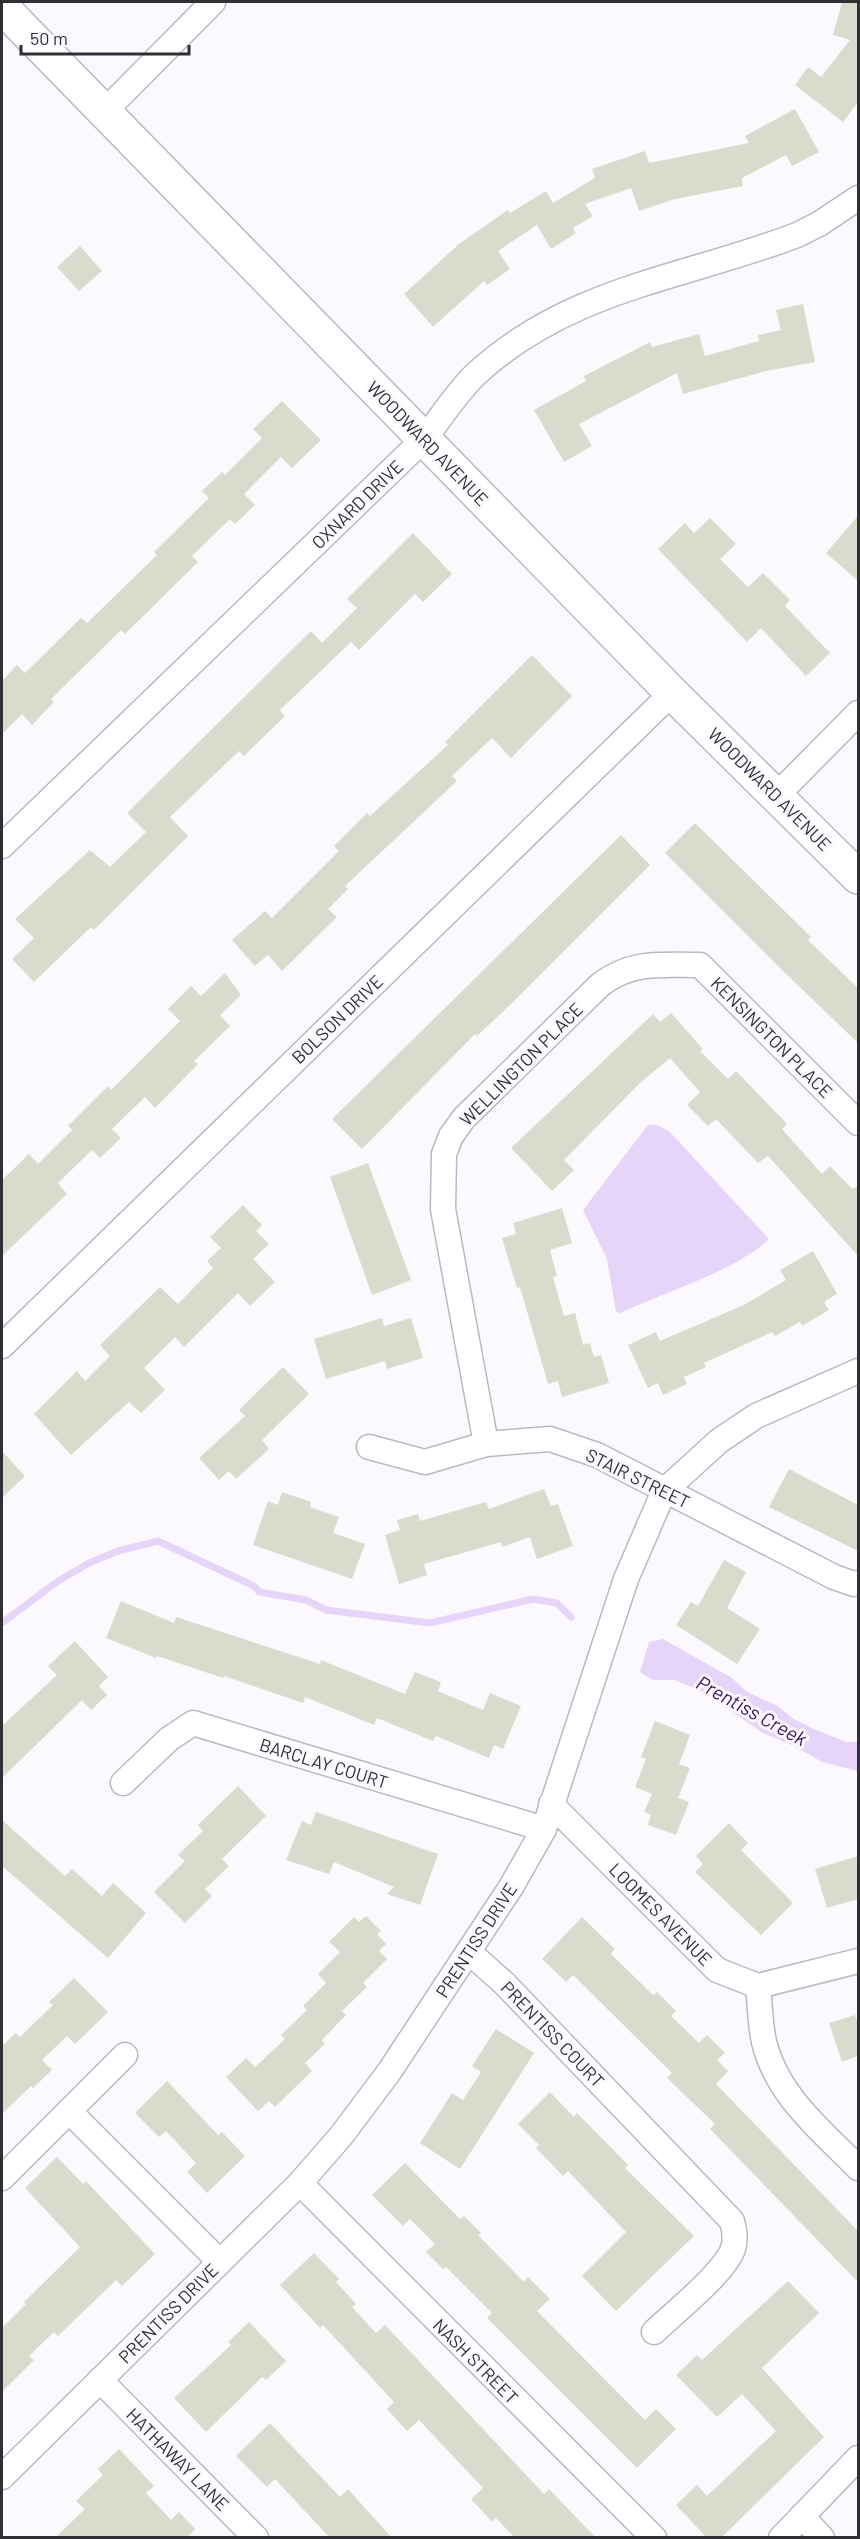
<svg xmlns="http://www.w3.org/2000/svg" width="860" height="2539" viewBox="0 0 860 2539" font-family="Barlow,sans-serif">
  <style>
    .water { fill: #e7d4f9 }
    .lines { fill: none; stroke-linecap: round; stroke-linejoin: round }
    .stream { stroke: #e7d4f9; stroke-width: 7 }
    .building { fill: #d9dbcd }
    .minor-casing { stroke: #bdb7c4; stroke-width: 27 }
    .secondary-casing { stroke: #bdb7c4; stroke-width: 36 }
    .minor { stroke: #fff; stroke-width: 24 }
    .secondary { stroke: #fff; stroke-width: 33 }
    .labels { text-anchor: middle; dominant-baseline: central; stroke-width: 6; stroke-linejoin: round; paint-order: stroke }
    .street-label { font-size: 18px; fill: #322f34; stroke: #fcf9fe }
    .water-label { font-size: 20px; font-style: italic; fill: #40155b; stroke: #fcf9fe }
  </style>
  <rect width="100%" height="100%" fill="#fcf9fe"/>
  <g class="water">
    <path d="M648,1125H657L669,1131L769,1239C736,1271 662,1293 620,1313L616,1312L607,1259L583,1210Z"/>
    <polygon points="663,1639 732,1678 747,1692 778,1706 792,1718 814,1729 846,1742 858,1742 858,1771 822,1762 794,1746 763,1733 703,1692 675,1680 653,1680 640,1672 649,1642"/>
  </g>
  <g class="lines">
    <polyline class="stream" points="2,1623 58,1581 89,1563 118,1551 158,1541 254,1586 259,1592 306,1600 326,1610 430,1623 533,1599 557,1603 571,1617"/>
  </g>
  <g class="building">
    <polygon points="842,2 858,2 858,102 843,122 795,85 808,67 821,77 850,40 833,35"/>
    <polygon points="795,109 819,152 792,166 786,155 742,178 743,186 675,199 639,211 631,188 585,204 593,216 573,228 576,233 551,249 537,225 498,251 510,269 487,285 484,281 433,327 404,294 459,244 508,210 510,213 546,191 553,203 595,178 592,169 645,151 649,163 749,143 745,136"/>
    <polygon points="80,246 102,271 79,291 57,267"/>
    <polygon points="803,304 815,362 766,371 683,394 677,373 579,424 592,446 564,462 534,410 586,381 584,376 650,342 652,347 699,334 705,356 759,341 758,335 781,330 776,310"/>
    <polygon points="282,401 321,440 292,468 281,457 244,494 255,505 235,524 230,519 192,556 198,562 125,634 121,630 51,699 54,702 32,725 22,714 2,734 2,681 17,665 25,673 81,618 87,623 157,555 154,552 209,498 202,491 222,472 225,475 262,438 253,429"/>
    <polygon points="858,516 858,581 826,553"/>
    <polygon points="710,518 736,544 720,559 748,587 763,573 790,600 785,606 830,653 806,676 761,628 747,642 658,549 685,523 694,533"/>
    <polygon points="413,533 452,574 423,602 415,594 359,650 351,642 280,710 285,716 244,756 239,751 170,817 188,836 94,930 91,927 34,982 12,959 34,938 15,919 90,850 110,867 146,832 127,813 311,631 322,643 357,608 347,599"/>
    <polygon points="532,655 572,696 511,758 492,738 452,776 457,781 345,886 348,889 328,909 337,917 282,971 268,955 255,966 232,940 265,911 272,918 339,851 334,846 367,813 370,816 448,745 445,742"/>
    <polygon points="695,823 811,937 808,940 858,988 858,1043 780,968 665,853"/>
    <polygon points="621,835 650,865 512,1003 477,1036 475,1034 362,1149 332,1119"/>
    <polygon points="225,973 241,995 220,1015 230,1026 194,1061 198,1064 155,1108 145,1097 112,1129 121,1138 100,1158 92,1150 58,1183 67,1194 2,1256 2,1180 29,1154 38,1164 72,1130 68,1126 108,1086 111,1090 180,1021 168,1009 191,986 201,996"/>
    <polygon points="671,1013 703,1049 700,1051 728,1079 736,1071 787,1124 782,1129 822,1174 830,1166 852,1189 858,1186 858,1256 768,1156 758,1163 716,1119 708,1126 687,1105 700,1092 670,1058 641,1082 564,1160 574,1170 552,1191 511,1148 653,1014 660,1022"/>
    <polygon points="368,1163 411,1280 372,1295 330,1177"/>
    <polygon points="243,1205 262,1225 256,1231 269,1244 253,1259 275,1282 250,1306 238,1293 184,1347 175,1337 144,1368 165,1390 141,1413 129,1402 71,1455 34,1414 77,1371 85,1381 110,1356 100,1345 160,1287 178,1304 213,1268 207,1261 221,1248 210,1237"/>
    <polygon points="562,1208 572,1243 550,1250 557,1276 553,1277 564,1316 575,1313 583,1345 590,1343 594,1357 601,1355 609,1383 562,1397 558,1381 548,1384 520,1287 517,1288 502,1238 516,1234 513,1223"/>
    <polygon points="813,1251 837,1294 824,1302 829,1310 802,1326 800,1322 775,1336 772,1332 704,1363 706,1367 684,1377 687,1384 663,1395 658,1383 648,1388 628,1345 656,1332 660,1341 744,1305 786,1280 780,1270"/>
    <polygon points="382,1318 384,1326 411,1318 423,1358 387,1369 385,1361 326,1379 314,1339"/>
    <polygon points="283,1367 309,1394 262,1440 269,1449 236,1479 229,1471 219,1480 199,1458 245,1416 239,1410"/>
    <polygon points="2,1451 25,1476 2,1498"/>
    <polygon points="789,1469 858,1505 858,1551 769,1507"/>
    <polygon points="544,1489 551,1506 558,1504 573,1546 537,1559 530,1537 502,1547 501,1542 424,1564 427,1575 399,1584 385,1535 400,1530 397,1520 418,1514 420,1521 486,1502 489,1509"/>
    <polygon points="282,1492 311,1502 310,1507 339,1517 333,1533 365,1544 352,1579 253,1545 268,1501 278,1505"/>
    <polygon points="724,1560 746,1572 727,1608 760,1629 737,1664 676,1625 691,1602 698,1606"/>
    <polygon points="121,1601 174,1623 176,1617 320,1664 321,1660 405,1694 415,1672 441,1682 438,1691 483,1710 490,1693 521,1706 503,1749 494,1745 489,1758 436,1736 433,1741 377,1718 374,1725 305,1697 303,1703 224,1676 223,1678 157,1656 156,1658 106,1638"/>
    <polygon points="75,1641 108,1677 99,1686 107,1695 91,1710 82,1700 2,1778 2,1726 57,1675 48,1666"/>
    <polygon points="655,1721 690,1735 679,1764 690,1768 678,1798 689,1802 676,1835 648,1825 651,1815 644,1812 652,1794 635,1787 646,1759 641,1757"/>
    <polygon points="238,1786 266,1816 222,1859 229,1866 205,1889 212,1896 185,1923 154,1892 185,1861 178,1855 203,1831 198,1825"/>
    <polygon points="316,1812 438,1854 420,1905 387,1894 394,1887 334,1862 329,1874 286,1860 302,1821 311,1825"/>
    <polygon points="2,1820 65,1876 72,1869 102,1896 113,1883 146,1913 108,1958 2,1866"/>
    <polygon points="729,1823 748,1843 741,1850 793,1903 761,1935 695,1872 703,1864 696,1856"/>
    <polygon points="858,1856 858,1899 827,1908 815,1869"/>
    <polygon points="366,1916 381,1931 377,1934 386,1944 379,1951 387,1959 363,1983 367,1987 342,2011 346,2015 322,2040 325,2044 305,2063 312,2071 275,2107 269,2101 258,2111 226,2077 246,2058 255,2067 285,2039 281,2035 307,2010 303,2006 326,1983 318,1974 340,1952 329,1942 354,1917 359,1922"/>
    <polygon points="582,1917 615,1949 611,1954 653,1995 657,1992 676,2011 671,2016 699,2043 707,2035 725,2053 717,2060 728,2071 716,2084 858,2231 858,2282 710,2129 715,2124 667,2078 672,2073 573,1975 566,1982 542,1959"/>
    <polygon points="74,1978 108,2012 75,2044 67,2036 42,2060 52,2070 33,2088 31,2086 2,2114 2,2046 16,2033 20,2037 53,2005 49,2002"/>
    <polygon points="855,2015 858,2024 858,2056 842,2062 829,2023"/>
    <polygon points="496,2029 534,2053 460,2169 420,2143 452,2093 463,2100 481,2072 472,2066"/>
    <polygon points="167,2081 218,2135 222,2132 245,2156 207,2193 187,2172 196,2163 166,2131 159,2137 135,2113"/>
    <polygon points="550,2092 574,2117 577,2113 628,2165 625,2168 694,2236 616,2311 582,2276 626,2232 568,2171 563,2176 536,2148 539,2145 518,2124"/>
    <polygon points="57,2157 83,2184 86,2181 155,2254 122,2286 116,2280 58,2336 54,2332 29,2356 34,2360 2,2392 2,2328 26,2304 24,2302 80,2247 25,2188"/>
    <polygon points="405,2163 460,2219 464,2216 481,2233 478,2235 524,2282 528,2277 550,2299 537,2311 645,2420 656,2409 676,2429 637,2468 487,2318 492,2313 446,2267 443,2269 426,2252 435,2244 410,2219 403,2226 372,2195"/>
    <polygon points="314,2253 339,2279 336,2282 356,2304 352,2307 376,2333 385,2325 544,2494 549,2489 596,2538 515,2538 496,2518 492,2522 471,2499 483,2488 419,2420 407,2431 387,2409 394,2402 323,2325 320,2328 280,2285"/>
    <polygon points="788,2281 819,2313 762,2368 824,2437 721,2538 707,2538 676,2505 697,2485 707,2496 776,2431 742,2394 717,2417 676,2375 697,2355 702,2360"/>
    <polygon points="249,2322 286,2361 266,2380 262,2377 206,2432 174,2398 231,2345 228,2342"/>
    <polygon points="270,2423 340,2497 348,2489 392,2538 330,2538 275,2479 267,2487 236,2456"/>
    <polygon points="119,2449 154,2486 146,2493 171,2520 179,2512 195,2529 187,2538 55,2538 85,2509 76,2501 103,2475 98,2469"/>
  </g>
  <g class="lines">
    <defs>
      <g id="minor">
        <polyline points="104,112 213,2"/>
        <polyline points="777,795 858,713"/>
        <path d="M2,846L424,439C441,418 456,393 476,374C569,288 685,278 797,235L819,224L858,198"/>
        <polyline points="2,1346 672,693"/>
        <path d="M486,1444L443,1209L444,1154L451,1136L464,1118L600,985C632,960 662,965 700,965L858,1123"/>
        <polyline points="369,1447 425,1462 486,1444 550,1439 597,1455 834,1577 854,1584 858,1583"/>
        <polyline points="123,1783 169,1739 193,1723 544,1829"/>
        <polyline points="551,1804 717,1970 758,1986 858,1961"/>
        <path d="M469,1952L505,1984L732,2221C735,2231 736,2239 733,2249C723,2274 675,2312 654,2332"/>
        <path d="M758,1986C760,2005 760,2024 764,2042C777,2096 822,2131 858,2168"/>
        <polyline points="69,2111 220,2262"/>
        <polyline points="2,2178 125,2055"/>
        <polyline points="300,2183 654,2538"/>
        <polyline points="100,2380 256,2538"/>
        <polyline points="2,2477 300,2183 341,2136 389,2072 511,1887 544,1829 626,1579 664,1491 719,1441 756,1416 858,1371"/>
        <polyline points="802,2516 822,2538"/>
        <polyline points="781,2538 858,2458"/>
      </g>
      <polyline id="secondary" points="2,7 672,693 858,877"/>
    </defs>
    <use href="#minor" class="minor-casing"/>
    <use href="#secondary" class="secondary-casing"/>
    <use href="#minor" class="minor"/>
    <use href="#secondary" class="secondary"/>
  </g>
  <g class="labels">
    <g class="street-label">
      <text transform="translate(428 443) rotate(46)">WOODWARD AVENUE</text>
      <text transform="translate(357 504) rotate(-44)">OXNARD DRIVE</text>
      <text transform="translate(770 789) rotate(45)">WOODWARD AVENUE</text>
      <text transform="translate(337 1019) rotate(-44)">BOLSON DRIVE</text>
      <text transform="translate(772 1037) rotate(45)">KENSINGTON PLACE</text>
      <text transform="translate(521 1064) rotate(-45)">WELLINGTON PLACE</text>
      <text transform="translate(638 1478) rotate(26)">STAIR STREET</text>
      <text transform="translate(324 1763) rotate(17)">BARCLAY COURT</text>
      <text transform="translate(661 1914) rotate(45)">LOOMES AVENUE</text>
      <text transform="translate(476 1940) rotate(-57)">PRENTISS DRIVE</text>
      <text transform="translate(553 2034) rotate(46)">PRENTISS COURT</text>
      <text transform="translate(168 2313) rotate(-45)">PRENTISS DRIVE</text>
      <text transform="translate(476 2361) rotate(45)">NASH STREET</text>
      <text transform="translate(178 2459) rotate(45)">HATHAWAY LANE</text>
    </g>
    <g class="water-label">
      <text transform="translate(752 1710) rotate(29)">Prentiss Creek</text>
    </g>
  </g>
  <rect width="860" height="2539" fill="none" stroke="#322f34" stroke-width="6"/>
  <path d="M21 45v9h168v-9" fill="none" stroke="#322f34" stroke-width="3"/>
  <text x="30" y="45" font-size="18" fill="#322f34" stroke="#fcf9fe" stroke-width="4.5" paint-order="stroke">50 m</text>
</svg>
